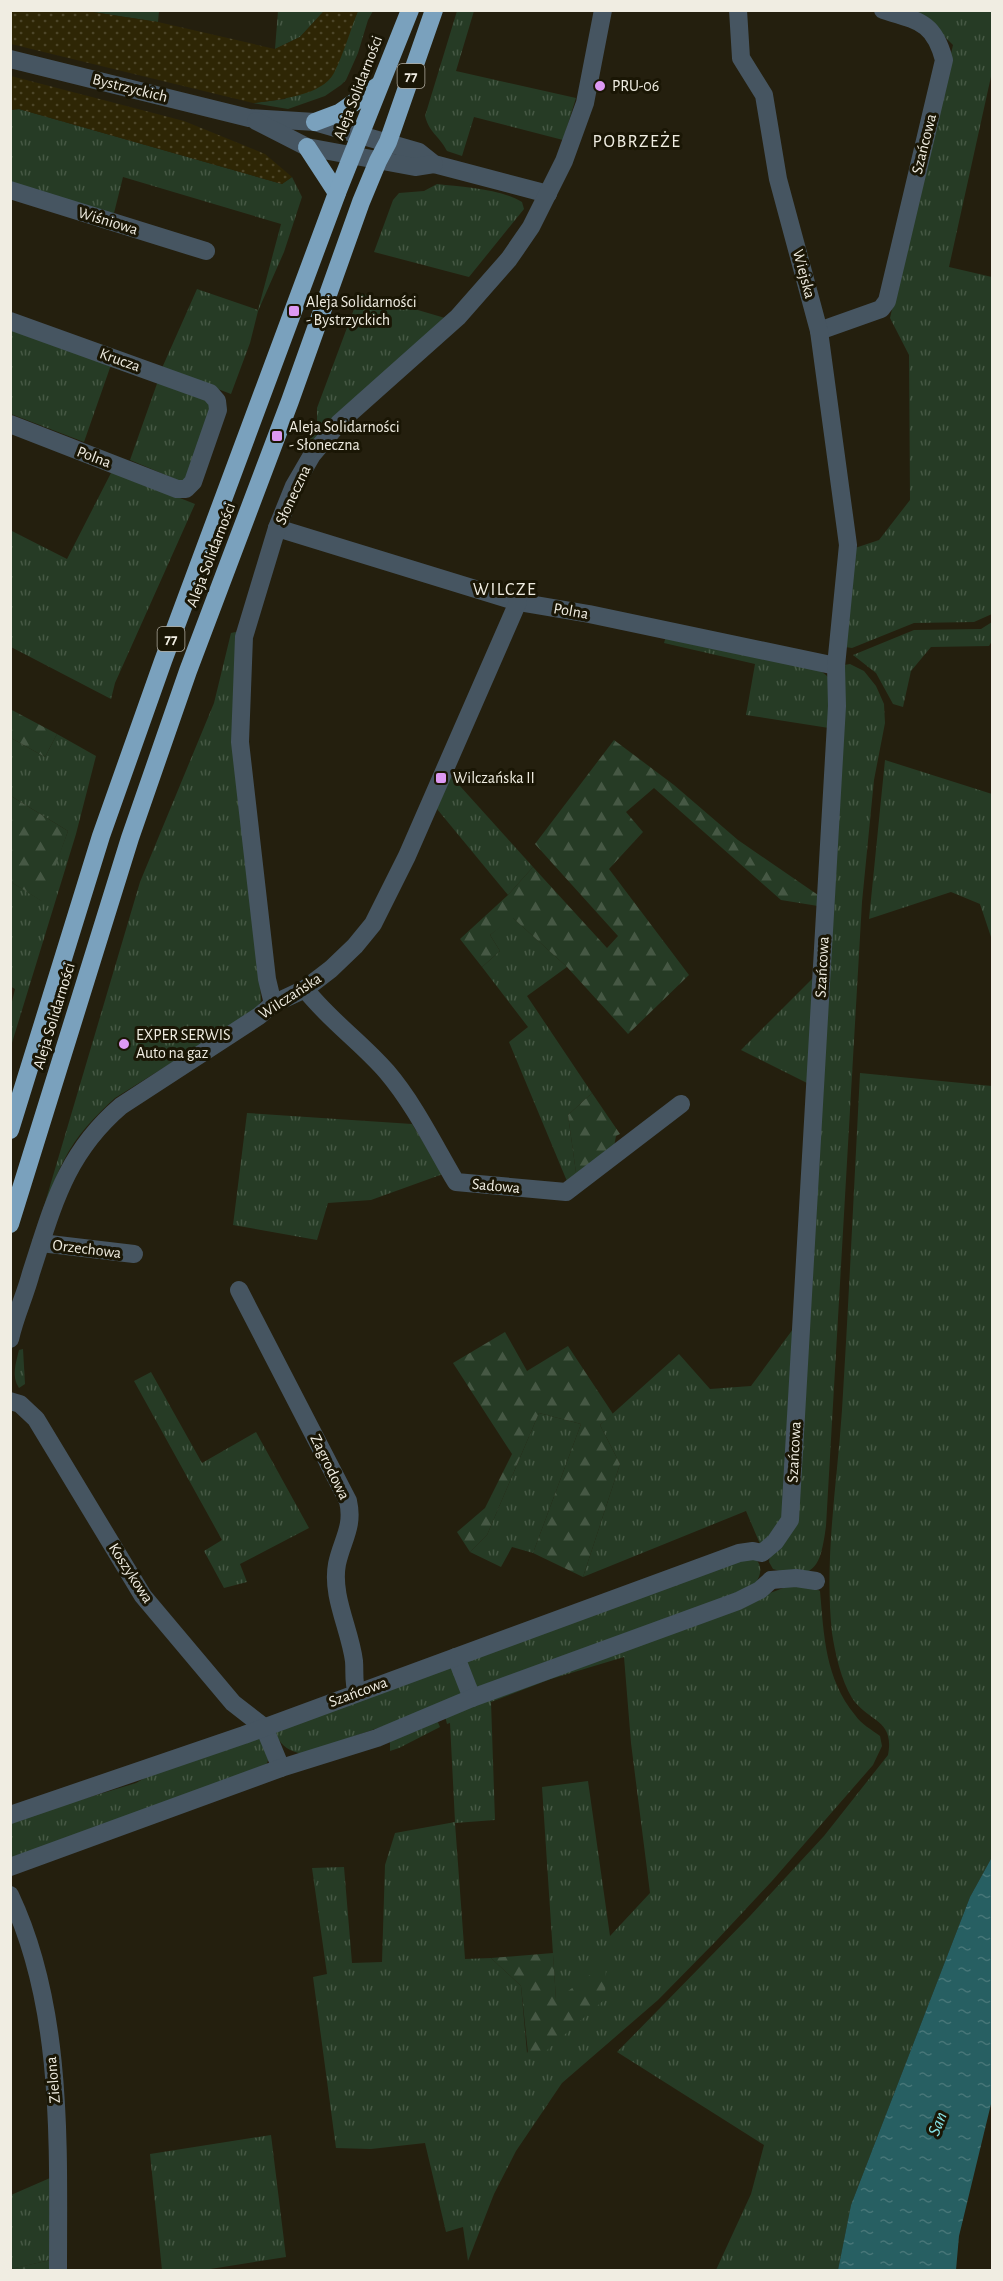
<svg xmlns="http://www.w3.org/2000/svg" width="1003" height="2281" viewBox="0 0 1003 2281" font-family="'Alegreya Sans',sans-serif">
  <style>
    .grass { fill: url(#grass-tufts); fill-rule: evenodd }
    .forest { fill: url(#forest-firs) }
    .sand { fill: url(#sand-dots) }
    .water { fill: url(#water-ripples) }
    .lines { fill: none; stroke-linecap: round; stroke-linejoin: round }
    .minor { stroke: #465561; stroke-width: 18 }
    .highway { stroke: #7aa1bd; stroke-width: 18 }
    .poi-dot { fill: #dd99f3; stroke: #1a1605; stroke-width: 2 }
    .labels { text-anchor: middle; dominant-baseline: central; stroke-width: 6; stroke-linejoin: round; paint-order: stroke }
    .shield { fill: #1a1605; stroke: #b0aca0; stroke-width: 1.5 }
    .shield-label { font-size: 15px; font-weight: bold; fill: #f0ede2 }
    .poi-label { font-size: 16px; fill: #f0ede2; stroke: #1a1605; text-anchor: start }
    .street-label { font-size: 16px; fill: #f0ede2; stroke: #1a1605 }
    .neighbourhood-label { font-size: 18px; letter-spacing: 1.5px; fill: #f0ede2; stroke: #1a1605 }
    .water-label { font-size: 18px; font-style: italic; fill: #86e3e7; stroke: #1a1605 }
  </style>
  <defs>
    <pattern id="grass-tufts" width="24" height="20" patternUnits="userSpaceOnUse" patternTransform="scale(1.5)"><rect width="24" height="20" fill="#263b25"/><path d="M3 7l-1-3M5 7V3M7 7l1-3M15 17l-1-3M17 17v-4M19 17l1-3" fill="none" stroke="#465844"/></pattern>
    <pattern id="forest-firs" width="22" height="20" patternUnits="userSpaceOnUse" patternTransform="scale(1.5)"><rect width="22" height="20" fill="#263b25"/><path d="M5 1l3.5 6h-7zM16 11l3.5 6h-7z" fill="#465844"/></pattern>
    <pattern id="sand-dots" width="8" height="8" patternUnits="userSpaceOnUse" patternTransform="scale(1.5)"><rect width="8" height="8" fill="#2e2605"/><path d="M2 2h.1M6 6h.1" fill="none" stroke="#4d4629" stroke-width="1.8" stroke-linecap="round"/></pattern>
    <pattern id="water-ripples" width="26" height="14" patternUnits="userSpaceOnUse" patternTransform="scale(1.5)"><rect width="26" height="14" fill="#275f62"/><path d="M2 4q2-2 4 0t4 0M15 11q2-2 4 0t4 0" fill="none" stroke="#477678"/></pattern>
  </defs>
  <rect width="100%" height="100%" fill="#241f0e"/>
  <g class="grass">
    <polygon points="86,11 159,11 158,22"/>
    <polygon points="278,11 324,11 300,37 275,49"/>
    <polygon points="358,11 373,11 368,20 358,53 346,80 341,85 325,96 288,109 253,103 285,99 352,24"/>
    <path d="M457,11H474L456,71L576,98L563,140L474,117L462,156L447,151C438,134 430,134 425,116Z"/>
    <polygon points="894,11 992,11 992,72 949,267 992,277 992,614 974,622 914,623 852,648 845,647 855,548 879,540 910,500 909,355 890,318 953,45 929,21"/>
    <polygon points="19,109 282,184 292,177 302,197 284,252 258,311 250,343 231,394 162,368 197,289 258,310 281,224 123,177 113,217 11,183 10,110"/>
    <path d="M437,184C462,187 502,189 522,202L524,209L469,277L374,252L393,200L399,193L424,191Z"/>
    <polygon points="360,293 445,318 336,415 306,449 317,422 317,408"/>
    <polygon points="10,325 112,362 84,442 11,414"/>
    <polygon points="159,378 204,398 211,404 189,477 180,481 130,460"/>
    <polygon points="112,471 195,504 115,683 111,699 11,647 10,530 67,559"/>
    <polygon points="992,622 992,641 989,646 931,647 911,671 903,707 893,704 876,673 853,655 914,630 981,629"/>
    <path d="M240,631L261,1001L256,1010L115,1098C95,1116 76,1136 64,1160C51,1184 44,1214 34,1240L140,882L214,703L231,633Z"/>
    <polygon points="666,636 818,669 826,675 831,681 829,728 746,715 755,664 664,643"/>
    <path d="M850,664L864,671L876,686L884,704L885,723L874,780L862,902L826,1526C821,1562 817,1584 773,1569L769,1562L770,1553L787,1535L844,665Z"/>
    <polygon points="57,734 96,756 76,834 11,1046 11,1006 15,989 10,986 11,882 42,901 68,831 11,796 11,738 45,757"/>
    <polygon points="885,760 992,794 992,940 980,904 951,892 869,919"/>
    <polygon points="451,776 533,867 508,895 437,809"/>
    <polygon points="512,917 567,967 527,996 592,1093 568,1115 577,1180 569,1186 509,1042 528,1027 482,967 500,951 490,935"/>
    <polygon points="813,978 809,1084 741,1050"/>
    <path d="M860,1073L992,1086V1857L970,1897L851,2205L838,2270H716L751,2194L764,2145L617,2052L750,1916L824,1836L888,1755C895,1719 868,1722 852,1698C841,1680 835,1653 832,1633C824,1558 837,1485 842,1410C849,1298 854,1186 860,1073Z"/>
    <polygon points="247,1113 412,1124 443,1174 371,1200 328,1203 317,1240 233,1225"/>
    <polygon points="796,1325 782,1526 760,1544 746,1511 583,1577 620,1464 600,1425 679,1354 710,1389 751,1386"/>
    <path d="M23,1349L25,1384L19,1388C11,1376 16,1363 19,1350Z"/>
    <polygon points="151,1372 202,1463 256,1432 309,1528 240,1564 247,1582 224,1588 204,1551 222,1540 134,1381"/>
    <polygon points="539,1413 581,1424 533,1553 512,1547 501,1567 470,1552 487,1535"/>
    <path d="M755,1558C765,1569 759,1578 752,1589L477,1689L462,1661L720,1563Z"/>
    <path d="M794,1584L809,1585L820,1591C824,1636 825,1678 855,1715C861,1724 872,1730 880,1736L882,1746L873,1765L772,1881L716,1941L658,2000L562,2083L516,2151L494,2194L468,2261L463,2227L446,2232L425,2143L371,2149L336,2148L313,1977L327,1974L312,1868L344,1867L352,1963L382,1962L385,1865L395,1833L455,1822L450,1723L447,1724L445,1716ZM624,1657L631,1743L650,1893L610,1936L588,1781L542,1787L556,2000L527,2053L521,1986L491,1958L465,1959L455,1823L495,1820L491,1702L551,1679Z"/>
    <path d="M449,1667L455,1669L465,1689L454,1702L302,1754C287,1750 281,1746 275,1732Z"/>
    <polygon points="437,1720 440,1727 399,1748 390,1751 390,1741"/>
    <path d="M262,1736C268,1748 273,1756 264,1768L11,1861V1821L136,1783L157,1771Z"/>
    <polygon points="271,2135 286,2257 204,2270 162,2270 150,2154"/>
    <polygon points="50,2178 55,2259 11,2269 11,2195"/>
  </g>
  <g class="forest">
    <polygon points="10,709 57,734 45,757 11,738"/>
    <polygon points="614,740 674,785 738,840 818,895 818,906 781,900 654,788 626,812 643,832 609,869 689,975 628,1034 567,967 513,918 490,935 500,951 482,967 460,939 508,895 533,867 607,948 618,936 535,844"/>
    <polygon points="11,796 68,831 43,902 11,882"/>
    <polygon points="592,1093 620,1134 616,1136 613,1152 577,1180 568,1115"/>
    <polygon points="505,1332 527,1371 568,1346 613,1414 600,1425 620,1464 583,1577 533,1553 581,1424 539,1413 487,1535 470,1552 457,1532 485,1508 512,1454 453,1363"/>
    <polygon points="553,1953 556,2000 606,1963 605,1999 538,2058 528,2053 521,1986 491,1958"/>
    <polygon points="55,2259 55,2270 11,2270 10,2269"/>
  </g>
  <g class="sand">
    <path d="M11,10L86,11L158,22L275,49L300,37L324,11H358C350,31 344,53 334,73C322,96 277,100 253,103L11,44Z"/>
    <polygon points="11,76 184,121 265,154 292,177 282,184 19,109 11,110"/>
  </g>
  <polygon class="water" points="992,1857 992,2100 959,2236 956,2270 838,2270 851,2205 970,1897"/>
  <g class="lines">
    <g class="minor">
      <polyline points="10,59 249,118 315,122 419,152 434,164 548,194"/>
      <polyline points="256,121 307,147 415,167 434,164"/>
      <polyline points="10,190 206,251"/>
      <polyline points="10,321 210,393 217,401 218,410 193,482 186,489 177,489 10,424"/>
      <path d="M819,331L881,309L887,301L944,60C934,22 919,21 883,10"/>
      <polyline points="277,528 518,602 589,614 836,666"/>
      <path d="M305,989C329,1020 361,1042 387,1072C415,1105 434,1145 456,1182L566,1192L681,1104"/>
      <polyline points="273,1004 267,979 240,742 244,637 277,528 294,486 312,455 339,423 458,317 509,259 531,227 564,161 585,103 603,10"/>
      <polyline points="41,1243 134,1254"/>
      <path d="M239,1290L348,1501C354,1527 342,1540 337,1564C331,1596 350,1629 354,1661C355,1672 353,1682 357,1693"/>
      <path d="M10,1339C15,1316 25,1296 31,1273C53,1206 65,1154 121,1106L259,1016L273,1004L305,989L331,969L355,946L373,924L407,856L518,602"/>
      <polyline points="10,1401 20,1404 36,1419 143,1596 233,1703 264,1727 281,1768"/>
      <polyline points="771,1580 796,1578 816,1581"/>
      <polyline points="456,1657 472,1698"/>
      <polyline points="10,1815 244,1735 739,1553 753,1551 762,1553 775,1542 790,1520 837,706 836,666 848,545 819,331 778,179 764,95 741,58 738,10"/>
      <polyline points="10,1867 281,1768 377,1738 472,1698 738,1601 760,1590 771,1580"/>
      <path d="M10,1895C64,2009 58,2147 58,2270"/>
    </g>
    <g class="highway">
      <polyline points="315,122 339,113 379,85"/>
      <polyline points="307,147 337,193"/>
      <polyline points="10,1130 101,836 163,661 337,193 410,10"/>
      <polyline points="10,1224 130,838 188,671 290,401 361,202 378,161 388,142 434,10"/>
    </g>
  </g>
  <g class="poi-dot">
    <circle cx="600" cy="86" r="6"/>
    <rect x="288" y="305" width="12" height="12" rx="3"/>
    <rect x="271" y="430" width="12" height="12" rx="3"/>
    <rect x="435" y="772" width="12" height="12" rx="3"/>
    <circle cx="124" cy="1044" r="6"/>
  </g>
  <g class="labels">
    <g class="shield">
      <rect x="397.5" y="64" width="27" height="24" rx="4.5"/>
      <rect x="157.5" y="627" width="27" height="24" rx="4.5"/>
    </g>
    <g class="shield-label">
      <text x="411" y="76">77</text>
      <text x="171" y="639">77</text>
    </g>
    <g class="poi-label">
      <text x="612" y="86">PRU-06</text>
      <text x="306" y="302">Aleja Solidarności<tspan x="306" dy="18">- Bystrzyckich</tspan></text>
      <text x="289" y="427">Aleja Solidarności<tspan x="289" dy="18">- Słoneczna</tspan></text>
      <text x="453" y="778">Wilczańska II</text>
      <text x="136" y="1035">EXPER SERWIS<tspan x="136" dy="18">Auto na gaz</tspan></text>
    </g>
    <g class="street-label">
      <text transform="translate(130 88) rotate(14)">Bystrzyckich</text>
      <text transform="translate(358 88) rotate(-69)">Aleja Solidarności</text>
      <text transform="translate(924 144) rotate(-76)">Szańcowa</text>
      <text transform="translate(108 221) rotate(17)">Wiśniowa</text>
      <text transform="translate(804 274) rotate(75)">Wiejska</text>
      <text transform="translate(120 360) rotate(20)">Krucza</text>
      <text transform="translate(94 457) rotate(21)">Polna</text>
      <text transform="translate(293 495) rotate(-65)">Słoneczna</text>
      <text transform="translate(211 555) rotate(-69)">Aleja Solidarności</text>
      <text transform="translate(571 611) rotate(10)">Polna</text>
      <text transform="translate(822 967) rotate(-87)">Szańcowa</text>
      <text transform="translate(290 996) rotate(-33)">WiIczańska</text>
      <text transform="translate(54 1016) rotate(-73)">Aleja Solidarności</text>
      <text transform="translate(496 1186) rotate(5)">Sadowa</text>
      <text transform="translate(87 1249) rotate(7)">Orzechowa</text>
      <text transform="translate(794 1452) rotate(-87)">Szańcowa</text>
      <text transform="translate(330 1467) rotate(64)">Zagrodowa</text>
      <text transform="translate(131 1573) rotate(57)">Koszykowa</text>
      <text transform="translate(358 1692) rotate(-20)">Szańcowa</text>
      <text transform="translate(53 2080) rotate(-95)">Zielona</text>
    </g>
    <g class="neighbourhood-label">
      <text x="637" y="142">POBRZEŻE</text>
      <text x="505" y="590">WILCZE</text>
    </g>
    <g class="water-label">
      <text transform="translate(938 2124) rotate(-69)">San</text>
    </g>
  </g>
  <rect width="1003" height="2281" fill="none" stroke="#f0ede2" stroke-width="24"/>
</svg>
